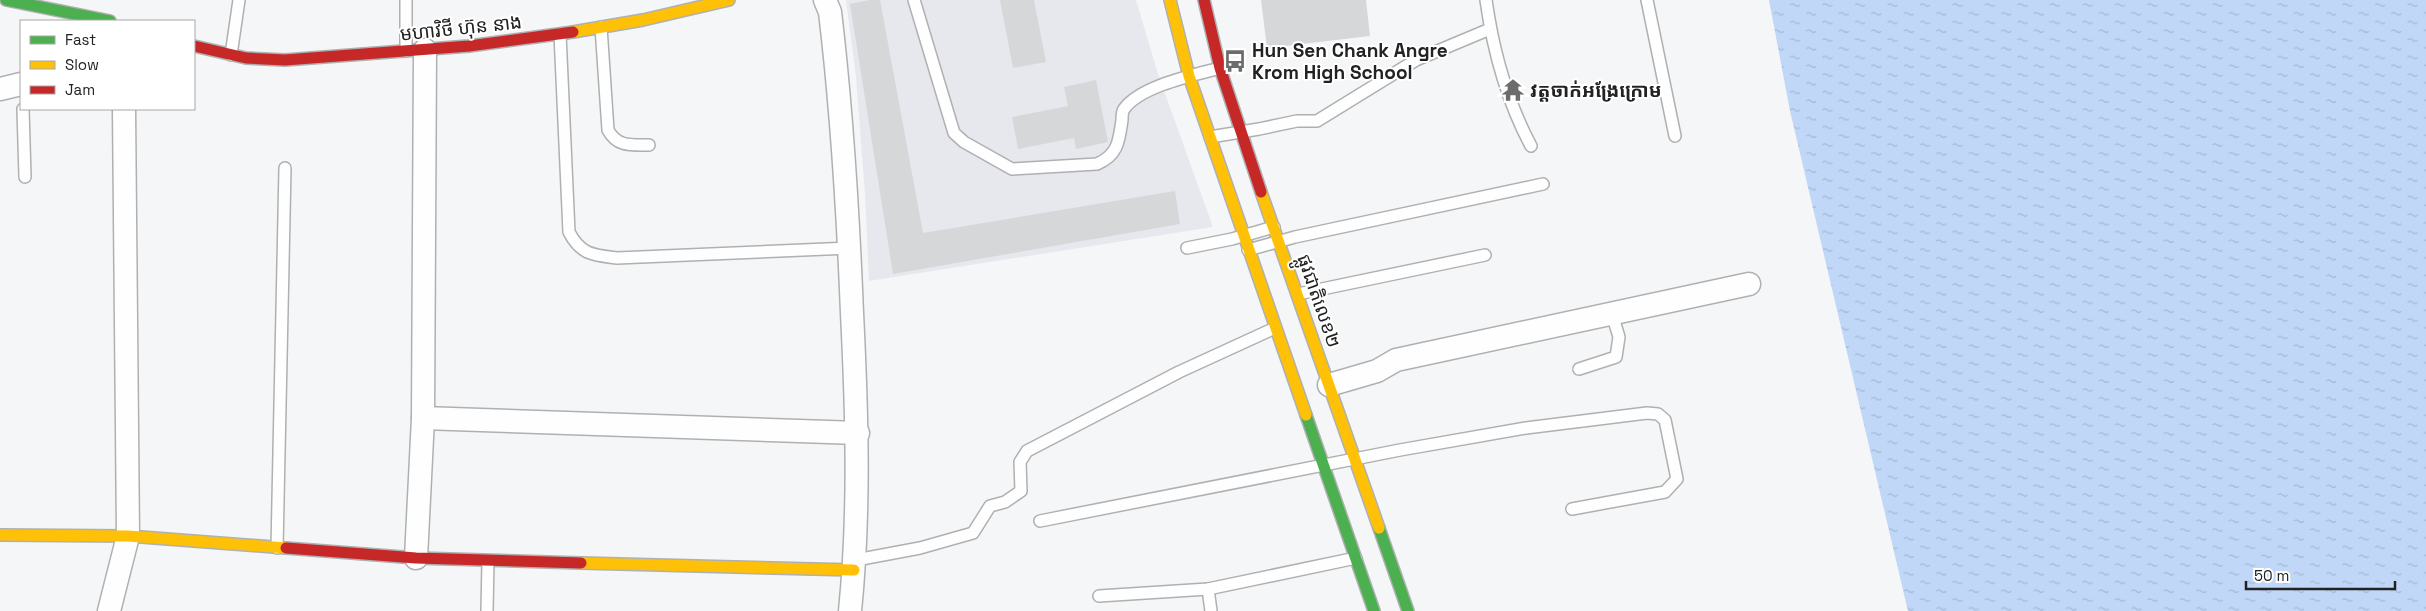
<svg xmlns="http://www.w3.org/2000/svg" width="2426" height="611" viewBox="0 0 2426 611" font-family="'Space Grotesk','Noto Sans Khmer',sans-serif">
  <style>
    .built { fill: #e6e8ee }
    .water { fill: url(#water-ripples) }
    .building { fill: #d6d7d8 }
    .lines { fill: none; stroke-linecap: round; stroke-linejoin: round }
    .lane-casing { stroke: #afb0b1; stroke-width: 14 }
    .street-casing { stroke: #afb0b1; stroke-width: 25 }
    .fast-casing { stroke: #afb0b1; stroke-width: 14 }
    .slow-casing { stroke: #afb0b1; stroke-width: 14 }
    .jam-casing { stroke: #afb0b1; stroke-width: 14 }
    .lane { stroke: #fefefe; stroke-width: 11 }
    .street { stroke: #fefefe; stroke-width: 22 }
    .fast { stroke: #4caf50; stroke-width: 11 }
    .slow { stroke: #ffc107; stroke-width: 11 }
    .jam { stroke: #c62828; stroke-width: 11 }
    .labels { text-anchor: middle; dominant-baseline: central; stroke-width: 4; stroke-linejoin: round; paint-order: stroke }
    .street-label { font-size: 19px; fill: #222223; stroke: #fff }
    .poi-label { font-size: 19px; font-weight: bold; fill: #222223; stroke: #fff; text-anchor: start }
  </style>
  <defs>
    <pattern id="water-ripples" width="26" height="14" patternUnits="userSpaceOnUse" patternTransform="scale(1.25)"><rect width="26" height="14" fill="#c0d7f7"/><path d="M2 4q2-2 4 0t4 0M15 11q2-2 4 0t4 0" fill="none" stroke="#a5b8d3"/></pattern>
  </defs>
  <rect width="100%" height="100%" fill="#f5f6f7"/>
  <polygon class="built" points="846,0 1136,0 1158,74 1213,227 869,281 865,194 856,77"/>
  <polygon class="water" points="1769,0 2426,0 2426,611 1908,611 1790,111"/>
  <g class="building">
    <polygon points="870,0 880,0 923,233 1175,191 1180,224 893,274 850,4"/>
    <polygon points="1000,0 1034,0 1046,62 1013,68"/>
    <polygon points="1261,0 1366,0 1370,36 1267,48"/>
    <polygon points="1096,80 1108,142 1076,149 1074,138 1018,149 1012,117 1068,106 1064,87"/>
  </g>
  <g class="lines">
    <defs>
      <g id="lane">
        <polyline points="406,0 406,51"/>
        <path d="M914,0L954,133L964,142L1012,169L1097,164C1118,155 1119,141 1122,120C1122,117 1122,112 1124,109C1140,86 1194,75 1220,68"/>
        <path d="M1486,0C1493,50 1507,101 1531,146"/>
        <polyline points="1647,0 1675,136"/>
        <path d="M601,27L608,130C617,147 631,145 649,145"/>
        <path d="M560,34L569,232C581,255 593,255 617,258L850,248"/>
        <polyline points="231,55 239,0"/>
        <polyline points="23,109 25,177"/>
        <polyline points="1210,137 1259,129 1297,121 1317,121 1416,60 1490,29"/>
        <polyline points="1187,248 1232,239 1274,227"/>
        <polyline points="1248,250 1295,237 1543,184"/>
        <polyline points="1298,294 1485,255"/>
        <polyline points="1579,369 1616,357 1619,337 1612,314"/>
        <polyline points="1040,521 1400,450 1526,428 1647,413 1658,414 1665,420 1677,479 1665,492 1572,509"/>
        <polyline points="277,548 285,168"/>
        <polyline points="856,560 920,548 973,533 990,506 1005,502 1021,491 1020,462 1027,451 1179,372 1275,328"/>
        <polyline points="1208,589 1211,611"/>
        <polyline points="1099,596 1208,589 1356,558"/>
        <polyline points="487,611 488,561"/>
      </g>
      <g id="street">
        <path d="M825,0L830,12C842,112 848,212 852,313C857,413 860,512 850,611"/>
        <polyline points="0,89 21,84"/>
        <polyline points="1329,385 1377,371 1396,360 1749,284"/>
        <polyline points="423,418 858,433"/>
        <polyline points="416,558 423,418 425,50"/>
        <polyline points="109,611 128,536 124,109"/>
      </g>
      <g id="fast">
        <polyline points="6,0 110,21"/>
        <polyline points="1306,415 1374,611"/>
        <polyline points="1379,528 1408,611"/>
      </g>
      <g id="slow">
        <polyline points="1170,0 1189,76 1306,415"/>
        <polyline points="573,32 643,20 729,0"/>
        <polyline points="1261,192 1379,528"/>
        <polyline points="0,535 128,536 286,548"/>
        <polyline points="581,563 854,570"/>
      </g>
      <g id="jam">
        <polyline points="1204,0 1220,68 1261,192"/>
        <polyline points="194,46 246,58 285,60 469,46 573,32"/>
        <polyline points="286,548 416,558 581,563"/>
      </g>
    </defs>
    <use href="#lane" class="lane-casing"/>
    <use href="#street" class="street-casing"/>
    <use href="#fast" class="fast-casing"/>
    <use href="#slow" class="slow-casing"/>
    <use href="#jam" class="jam-casing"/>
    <use href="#lane" class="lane"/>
    <use href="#street" class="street"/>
    <use href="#fast" class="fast"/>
    <use href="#slow" class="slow"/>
    <use href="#jam" class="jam"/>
  </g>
  <defs>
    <symbol id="bus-bare" viewBox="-9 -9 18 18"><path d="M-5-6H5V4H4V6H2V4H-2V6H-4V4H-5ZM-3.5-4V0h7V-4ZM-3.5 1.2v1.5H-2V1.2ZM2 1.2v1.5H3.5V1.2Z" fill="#6c6c6d" stroke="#fff" stroke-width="2.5" paint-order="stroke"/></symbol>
    <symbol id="temple-bare" viewBox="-9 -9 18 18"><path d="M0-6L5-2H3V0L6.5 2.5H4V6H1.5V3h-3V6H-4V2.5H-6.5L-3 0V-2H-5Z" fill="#6c6c6d" stroke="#fff" stroke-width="2.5" paint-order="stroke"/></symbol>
  </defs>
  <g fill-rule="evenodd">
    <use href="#bus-bare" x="1219" y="45" width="32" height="32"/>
    <use href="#temple-bare" x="1497" y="74" width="32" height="32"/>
  </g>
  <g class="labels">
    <g class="street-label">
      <text transform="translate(461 28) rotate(-6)">មហាវិថី ហ៊ុន នាង</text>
      <text transform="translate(1319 301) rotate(71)">ផ្លូវជាតិលេខ២</text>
    </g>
    <g class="poi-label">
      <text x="1252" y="50">Hun Sen Chank Angre<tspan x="1252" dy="22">Krom High School</tspan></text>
      <text x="1530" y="90">វត្តចាក់អង្រែក្រោម</text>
    </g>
  </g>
  <rect x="20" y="20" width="175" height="90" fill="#ffffff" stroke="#a7a7a7"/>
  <rect x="30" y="36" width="25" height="8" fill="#4caf50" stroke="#a7a7a7"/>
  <text x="65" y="45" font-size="15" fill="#222223">Fast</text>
  <rect x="30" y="61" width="25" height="8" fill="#ffc107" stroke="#a7a7a7"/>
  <text x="65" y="70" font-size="15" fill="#222223">Slow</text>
  <rect x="30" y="86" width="25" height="8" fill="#c62828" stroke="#a7a7a7"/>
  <text x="65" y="95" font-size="15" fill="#222223">Jam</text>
  <path d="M2246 581v8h149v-8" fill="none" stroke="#222223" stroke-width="2.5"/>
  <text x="2254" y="581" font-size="15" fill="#222223" stroke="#ffffff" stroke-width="4" paint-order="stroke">50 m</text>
</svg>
